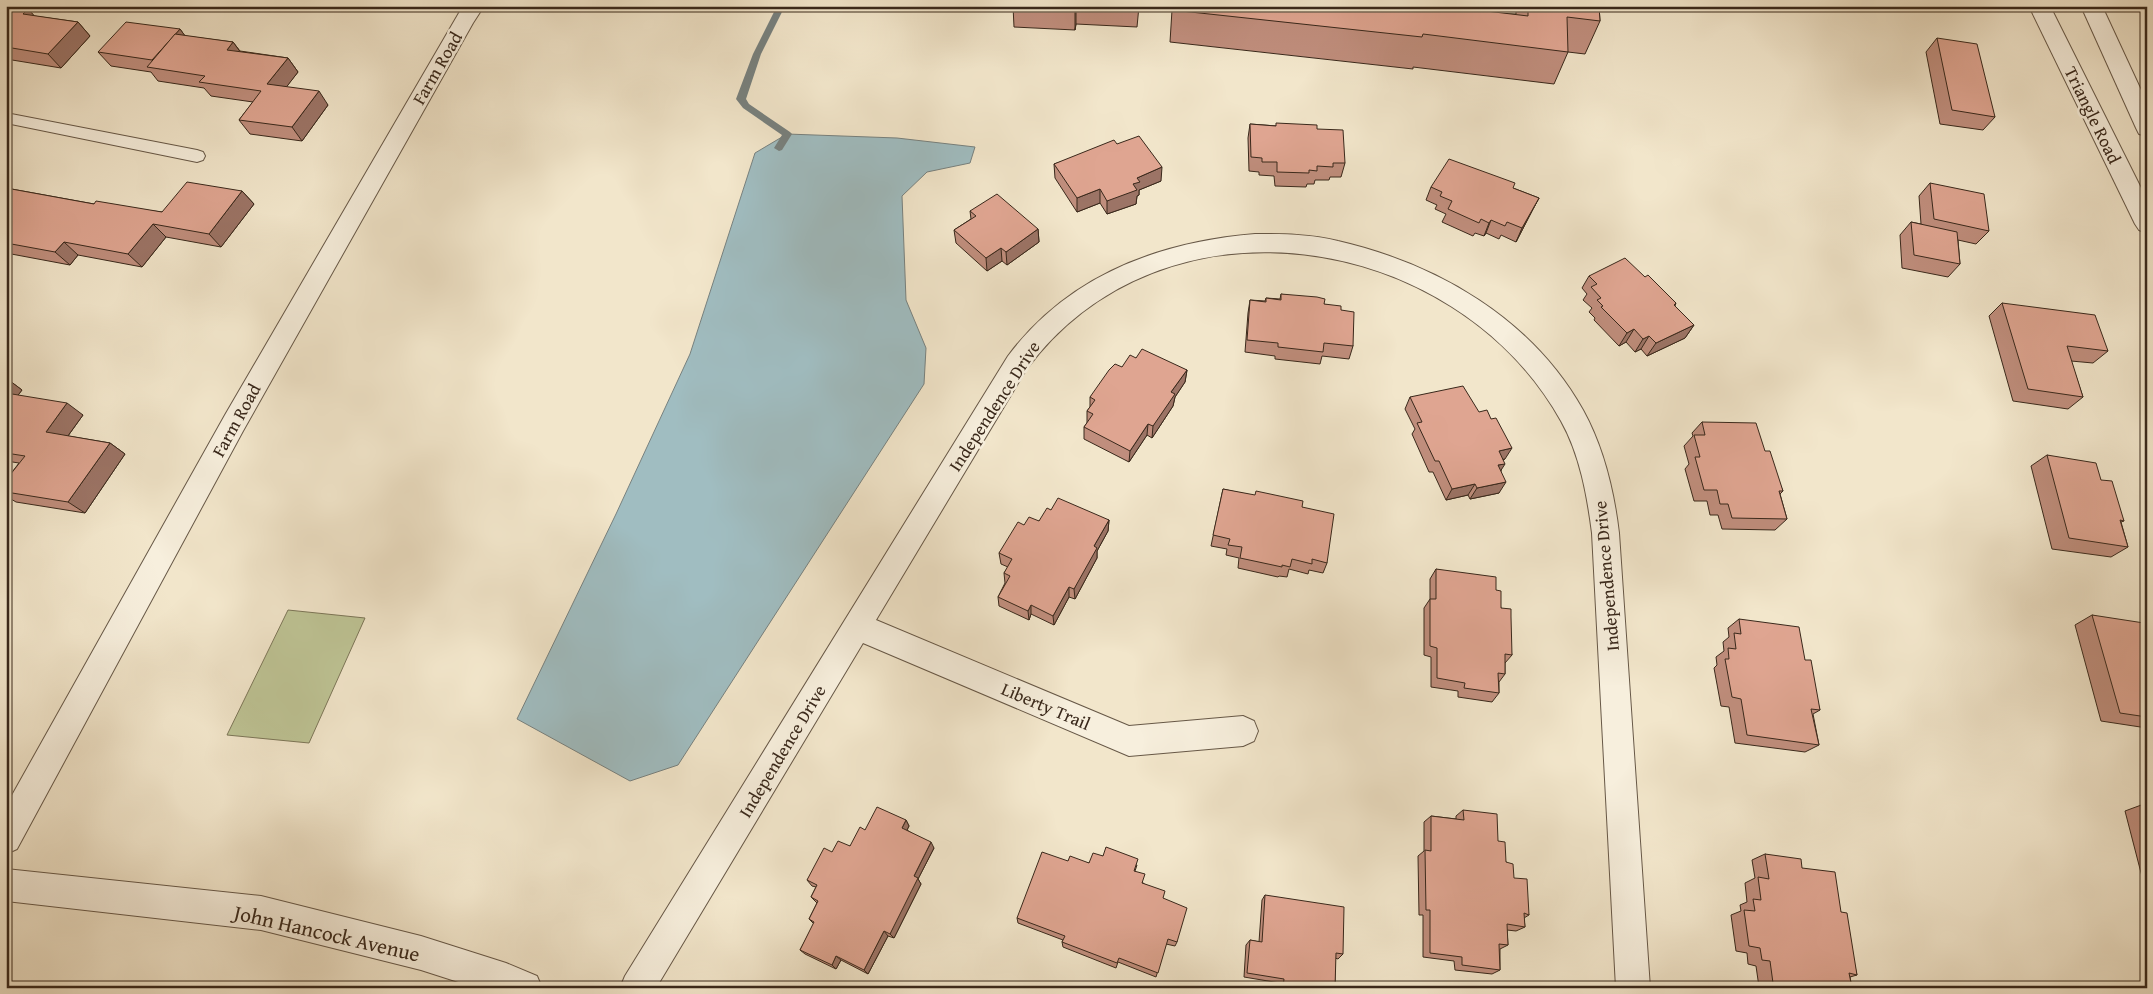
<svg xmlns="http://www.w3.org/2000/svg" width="2153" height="994" viewBox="0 0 2153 994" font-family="'Gentium Book Plus',serif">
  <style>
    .green { fill: #bec495; stroke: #7c7658 }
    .water { fill: #a0bdc1; stroke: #77817f }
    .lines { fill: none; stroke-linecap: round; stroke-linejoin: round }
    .stream { fill: #77817f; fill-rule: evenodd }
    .service-casing { stroke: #675847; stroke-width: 2 }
    .minor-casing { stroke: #675847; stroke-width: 2 }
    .tertiary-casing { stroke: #675847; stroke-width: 2 }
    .service { fill: #f7efdd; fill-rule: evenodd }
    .minor { fill: #f7efdd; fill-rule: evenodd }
    .tertiary { fill: #f7efdd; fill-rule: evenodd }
    .wall { fill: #c08e7d; stroke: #39281b }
    .shaded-wall { fill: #9c7466; stroke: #39281b }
    .building { fill: #dfa591; stroke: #39281b }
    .labels { text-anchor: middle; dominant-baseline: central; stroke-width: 5; stroke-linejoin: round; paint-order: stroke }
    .street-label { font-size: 18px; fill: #39281b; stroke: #f7efdd }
    .near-street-label { font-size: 21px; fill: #39281b; stroke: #f7efdd }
  </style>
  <rect width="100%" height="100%" fill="#f2e6cb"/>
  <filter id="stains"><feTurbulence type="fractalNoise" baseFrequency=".004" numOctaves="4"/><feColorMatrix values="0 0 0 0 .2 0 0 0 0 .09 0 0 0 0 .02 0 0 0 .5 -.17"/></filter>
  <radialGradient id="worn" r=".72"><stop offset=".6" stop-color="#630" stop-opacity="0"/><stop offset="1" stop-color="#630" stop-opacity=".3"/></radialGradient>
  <polygon class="green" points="288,610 365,618 309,743 227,735"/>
  <polygon class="water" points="787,134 897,138 975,147 970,163 927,172 902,196 906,300 926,348 924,384 678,765 630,781 517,719 616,514 690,354 755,153"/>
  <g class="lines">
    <polygon class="stream" points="777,6 785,6 761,54 746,99 749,104 790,132 792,134 782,150 779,151 774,148 782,135 743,108 736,99 753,54"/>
    <defs>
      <polygon id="service" points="6,113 197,150 203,152 205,156 203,160 197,162 6,123"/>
      <g id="minor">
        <path d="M1255,234C1283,234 1311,234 1338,241C1438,264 1532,319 1583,410C1604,448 1614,491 1619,533L1650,988H1616L1592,533C1587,495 1580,455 1561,421C1454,230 1162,185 1026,370L876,620L1129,726L1243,716L1254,721L1258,731L1254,741L1243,746L1129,756L863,643L656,988H620L625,976L1008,356C1068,276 1158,242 1255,234Z"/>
        <polygon points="6,869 261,896 421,936 506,963 537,976 542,988 477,988 421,970 261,930 6,901"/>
      </g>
      <g id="tertiary">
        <polygon points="463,6 484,6 473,23 243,431 17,849 6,854 6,806 225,415"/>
        <polygon points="2029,6 2050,6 2147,200 2147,233 2139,230 2135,224"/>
        <polygon points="2081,6 2102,6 2147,103 2147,136 2139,134 2136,128"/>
      </g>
    </defs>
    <use href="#service" class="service-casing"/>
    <use href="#minor" class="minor-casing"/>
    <use href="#tertiary" class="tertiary-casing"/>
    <use href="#service" class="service"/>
    <use href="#minor" class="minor"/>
    <use href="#tertiary" class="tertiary"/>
  </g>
  <g class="wall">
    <polygon points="6,6 28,9 34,16 78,22 90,36 61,68 6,59"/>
    <polygon points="1013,6 1139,6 1137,27 1076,24 1075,30 1014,27"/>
    <polygon points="1516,6 1599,6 1600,21 1585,54 1568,52 1554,84 1413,67 1413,69 1170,42 1172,10 1516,14"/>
    <polygon points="180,29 185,36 233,42 240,51 288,58 298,72 286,87 328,105 302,141 250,134 239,120 253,102 211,96 204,88 158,81 151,72 111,66 98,52"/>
    <polygon points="1937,38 1995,117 1983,130 1940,124 1926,52"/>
    <polygon points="1250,124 1317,129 1345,163 1341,177 1330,177 1329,180 1315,180 1314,184 1307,184 1306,187 1275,186 1274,176 1259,175 1259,172 1249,171 1248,138"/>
    <polygon points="1117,144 1161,181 1139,190 1139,195 1137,196 1136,204 1107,214 1100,203 1077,212 1055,178 1054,164"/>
    <polygon points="1930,183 1989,231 1976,244 1958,240 1960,264 1948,277 1902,268 1900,235 1911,222 1921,224 1919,196"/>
    <polygon points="1431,187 1513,188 1539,198 1532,211 1516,242 1501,235 1499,239 1486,233 1484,236 1475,233 1473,236 1442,222 1446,214 1435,209 1437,205 1426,200"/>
    <polygon points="6,188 94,204 162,212 242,191 254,204 221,247 166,237 142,267 78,255 70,265 6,253"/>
    <polygon points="970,211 1038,229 1039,242 1007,265 1002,261 987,271 956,243 954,230 971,219"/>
    <polygon points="1589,276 1645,277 1676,303 1675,306 1694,325 1685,338 1647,356 1641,349 1635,352 1626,342 1619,346 1594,320 1595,318 1589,312 1592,308 1583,300 1587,294 1582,288"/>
    <polygon points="1281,294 1324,304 1341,310 1353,346 1349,359 1322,356 1320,364 1275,359 1275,356 1245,352 1248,313 1250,300 1265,301 1266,298 1280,299"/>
    <polygon points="2002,303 2108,351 2093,363 2071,361 2083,397 2068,409 2013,401 1989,316"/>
    <polygon points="1136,358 1187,370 1185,382 1175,397 1173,406 1152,438 1147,435 1129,462 1084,439 1084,427 1087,423 1087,411 1090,407 1090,397 1122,367"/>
    <polygon points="6,378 22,390 18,395 83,415 68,436 110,443 125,454 85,513 16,502 6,496 6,480 19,463 6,461"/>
    <polygon points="1410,397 1505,459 1503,460 1501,471 1499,493 1470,499 1468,495 1446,500 1433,472 1429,472 1412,434 1415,429 1405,409"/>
    <polygon points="1702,422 1765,451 1783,491 1780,494 1787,519 1775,530 1722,529 1718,515 1710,515 1707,501 1694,501 1685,469 1689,464 1684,446 1693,436 1692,433"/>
    <polygon points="2047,455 2101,480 2124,521 2121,522 2128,547 2111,557 2052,549 2031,466"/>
    <polygon points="1223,489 1302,507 1327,563 1323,573 1309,570 1308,574 1289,569 1287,577 1279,576 1278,577 1238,568 1239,558 1226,555 1227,549 1211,546"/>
    <polygon points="1051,510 1109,520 1108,531 1097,551 1097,558 1075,599 1069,597 1054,625 1031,614 1029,620 999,606 998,597 1005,583 1004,573 1008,567 1001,564 999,553 1024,525 1039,521"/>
    <polygon points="1436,569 1496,590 1501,608 1512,655 1505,663 1505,674 1499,682 1499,693 1492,702 1458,697 1458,691 1431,687 1431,657 1424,655 1424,608 1430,599 1430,579"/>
    <polygon points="2092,615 2147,630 2147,728 2101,721 2075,625"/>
    <polygon points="1739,619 1805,660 1820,710 1813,714 1819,745 1805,752 1735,743 1729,707 1721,706 1714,668 1717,665 1716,657 1724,651 1723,642 1729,637 1728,628"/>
    <polygon points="2144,804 2147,804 2147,896 2125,811"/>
    <polygon points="1463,810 1498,841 1506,862 1529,915 1524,918 1525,927 1516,931 1507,930 1508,945 1500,949 1500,970 1492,974 1455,970 1454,961 1423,957 1423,915 1419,915 1418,856 1424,851 1424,822 1431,816 1456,819 1456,816"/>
    <polygon points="906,820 909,826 907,830 934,848 918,879 921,884 894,938 888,936 868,974 841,960 836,969 805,954 800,950 814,924 809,919 817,903 811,897 816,887 812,886 807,880 832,852 850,846 865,830"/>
    <polygon points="1765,854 1802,868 1841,912 1857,975 1850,977 1852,988 1766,988 1759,987 1756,966 1748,964 1747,953 1736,951 1731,915 1741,911 1740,905 1747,902 1745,883 1755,878 1752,860"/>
    <polygon points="1103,856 1137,865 1135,871 1143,883 1163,898 1177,942 1175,946 1166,944 1156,977 1118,962 1116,968 1063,947 1062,942 1063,940 1018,923 1017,918 1068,861 1089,863"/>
    <polygon points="1265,895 1343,954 1338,959 1335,958 1335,988 1279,988 1280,983 1244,977 1246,945 1250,940 1259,942 1262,900"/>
  </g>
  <g class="shaded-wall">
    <polygon points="1075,6 1076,6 1076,24 1075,30"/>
    <polygon points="28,9 41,23 23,14"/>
    <polygon points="78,22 90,36 61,68 48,54"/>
    <polygon points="180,29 191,44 159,69 152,60"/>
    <polygon points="233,42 244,57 227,50"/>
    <polygon points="288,58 298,72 278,98 267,84"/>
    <polygon points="319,91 328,105 302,141 292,127"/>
    <polygon points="1162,167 1161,181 1139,190 1139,195 1137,196 1136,204 1107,214 1107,201 1133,184 1137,178"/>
    <polygon points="1100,189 1100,203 1077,212 1077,198"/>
    <polygon points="242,191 254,204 221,247 209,234"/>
    <polygon points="1539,198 1532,211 1516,242 1522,228"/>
    <polygon points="1491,220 1486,233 1484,236 1489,223"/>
    <polygon points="153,224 166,237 142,267 128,254"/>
    <polygon points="1038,229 1039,242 1007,265 1006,252"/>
    <polygon points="64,242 78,255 70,265 55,252"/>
    <polygon points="1001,248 1002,261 987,271 986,258"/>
    <polygon points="1694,325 1685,338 1647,356 1656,343"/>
    <polygon points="1634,329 1626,342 1619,346 1627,333"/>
    <polygon points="1649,336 1641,349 1635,352 1643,339"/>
    <polygon points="1187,370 1185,382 1175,397 1173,406 1152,438 1153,426 1171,392"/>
    <polygon points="6,378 22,390 12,403 6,399"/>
    <polygon points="67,403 83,415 62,444 46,432"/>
    <polygon points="1148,424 1147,435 1129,462 1130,451"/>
    <polygon points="110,443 125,454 85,513 68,502"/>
    <polygon points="1512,448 1505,459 1492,462 1499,451"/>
    <polygon points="1505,464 1498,475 1498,465"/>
    <polygon points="1506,482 1499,493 1470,499 1477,488"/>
    <polygon points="1475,484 1468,495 1446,500 1452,489"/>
    <polygon points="1109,520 1108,531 1097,551 1097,558 1075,599 1074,589 1094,546"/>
    <polygon points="1069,587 1069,597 1054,625 1053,616"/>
    <polygon points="1031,605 1031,614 1029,620 1028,611"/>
    <polygon points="906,820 909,826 905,834 902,828"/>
    <polygon points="931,842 934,848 918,879 921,884 894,938 890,934 914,876"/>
    <polygon points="884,931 888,936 868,974 864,970"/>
    <polygon points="836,956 841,960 836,969 832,965"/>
  </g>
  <g class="building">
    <polygon points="6,6 13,6 28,9 23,14 78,22 48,54 6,47"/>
    <polygon points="1173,6 1444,6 1528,16 1528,6 1599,6 1600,21 1567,17 1568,52 1423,34 1422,37 1172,10"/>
    <polygon points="126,22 180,29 152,60 98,52"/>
    <polygon points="175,34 233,42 227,50 288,58 267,84 319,91 292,127 239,120 261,91 199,82 205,76 147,67"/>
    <polygon points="1937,38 1977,44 1995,117 1952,110"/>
    <polygon points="1276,123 1317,125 1317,129 1343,130 1345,163 1333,163 1333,167 1317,166 1317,171 1309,170 1309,173 1277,172 1277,162 1262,162 1262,158 1251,157 1250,124 1276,126"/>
    <polygon points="1139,136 1162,167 1137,178 1140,182 1133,184 1137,190 1107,201 1100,189 1077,198 1054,164 1114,140 1117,144"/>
    <polygon points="1449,159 1515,183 1513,188 1539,198 1522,228 1507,222 1505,226 1491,220 1489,223 1481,219 1479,223 1448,209 1452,201 1440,196 1442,192 1431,187"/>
    <polygon points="187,182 242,191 209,234 153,224 128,254 64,242 55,252 6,243 6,188 94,204 96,201 162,212"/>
    <polygon points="1930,183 1984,194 1989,231 1934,219"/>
    <polygon points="997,194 1038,229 1006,252 1001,248 986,258 954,230 976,216 970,211"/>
    <polygon points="1911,222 1957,232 1960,264 1914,255"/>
    <polygon points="1625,258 1645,277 1648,275 1676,303 1674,305 1694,325 1656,343 1649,336 1643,339 1634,329 1627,333 1601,307 1603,306 1597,300 1601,298 1591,287 1597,284 1589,276"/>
    <polygon points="1281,294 1317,297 1325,299 1324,304 1341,306 1341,310 1354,312 1353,346 1324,343 1323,352 1278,347 1278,343 1247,340 1250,300 1266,302 1266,298 1281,300"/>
    <polygon points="2002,303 2095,315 2108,351 2067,346 2083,397 2028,389"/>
    <polygon points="1142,349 1187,370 1171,392 1175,394 1153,426 1148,424 1130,451 1084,427 1093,414 1087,411 1095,400 1090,397 1109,370 1115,364 1122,367 1130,355 1136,358"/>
    <polygon points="1463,386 1479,412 1487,410 1491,419 1496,418 1512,448 1499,451 1505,464 1498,465 1506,482 1477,488 1475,484 1452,489 1439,461 1435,461 1417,423 1422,422 1410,397"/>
    <polygon points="6,393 67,403 46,432 110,443 68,502 6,492 6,480 25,456 6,453"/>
    <polygon points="1702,422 1756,423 1765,451 1770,451 1783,491 1779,491 1787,519 1732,518 1728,504 1720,504 1717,490 1704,490 1695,457 1700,457 1694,435 1705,435"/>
    <polygon points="2047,455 2096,463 2101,480 2112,481 2124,521 2120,520 2128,547 2069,538"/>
    <polygon points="1223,489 1255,495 1256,491 1303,501 1302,507 1334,514 1327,563 1312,559 1312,564 1292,559 1290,567 1282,565 1282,567 1240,558 1242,547 1228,545 1230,539 1213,535"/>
    <polygon points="1058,498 1109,520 1094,546 1097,548 1074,589 1069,587 1053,616 1031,605 1028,611 998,597 1010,576 1004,573 1012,559 999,553 1018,522 1024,525 1029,517 1039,521 1047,508 1051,510"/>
    <polygon points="1436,569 1496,577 1496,590 1501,591 1501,608 1511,609 1511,617 1512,655 1505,654 1505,674 1498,673 1499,693 1464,688 1465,683 1437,678 1437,648 1430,646 1430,599 1436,599"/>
    <polygon points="2092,615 2144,623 2147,630 2147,717 2120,713"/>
    <polygon points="1739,619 1799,627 1805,660 1811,660 1820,710 1811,709 1819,745 1747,735 1741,699 1732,697 1725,659 1729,659 1728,648 1736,649 1734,633 1741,634"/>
    <polygon points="2144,804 2147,804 2147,813"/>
    <polygon points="877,807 906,820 902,828 931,842 914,876 918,878 890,934 884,931 864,970 836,956 832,965 800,950 814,922 809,919 818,901 811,897 817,885 807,880 824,848 832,852 838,841 850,846 860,827 865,830"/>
    <polygon points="1463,810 1497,814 1498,841 1505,842 1506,862 1513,864 1514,878 1527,879 1529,915 1524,913 1525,927 1507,924 1508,945 1499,944 1500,970 1462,965 1462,957 1430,953 1430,910 1426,910 1425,850 1431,851 1431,816 1464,820"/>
    <polygon points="1106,847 1138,859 1134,871 1145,874 1142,883 1165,891 1163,898 1187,908 1177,942 1168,939 1158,973 1119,958 1117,963 1062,942 1065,936 1017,918 1042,852 1068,861 1070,856 1089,863 1093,853 1103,856"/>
    <polygon points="1765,854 1801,859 1802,868 1835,872 1841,912 1847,913 1857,975 1849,973 1852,988 1781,988 1781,984 1773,983 1770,961 1762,960 1760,948 1749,946 1744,910 1755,911 1753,899 1761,900 1758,877 1769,879"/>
    <polygon points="1265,895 1344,907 1343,954 1336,953 1335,988 1283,988 1284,979 1247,973 1250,940 1262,942"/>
  </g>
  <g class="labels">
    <g class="street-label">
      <text transform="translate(437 68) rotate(-60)">Farm Road</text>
      <text transform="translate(2093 115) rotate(64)">Triangle Road</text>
      <text transform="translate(994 406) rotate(-57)">Independence Drive</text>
      <text transform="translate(236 420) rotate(-61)">Farm Road</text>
      <text transform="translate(1606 576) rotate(-95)">Independence Drive</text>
      <text transform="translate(1046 706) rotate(23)">Liberty Trail</text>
      <text transform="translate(782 751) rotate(-59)">Independence Drive</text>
    </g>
    <g class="near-street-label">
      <text transform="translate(327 933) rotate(13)">John Hancock Avenue</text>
    </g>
  </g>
  <rect width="2153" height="994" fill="none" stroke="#f2e6cb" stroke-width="25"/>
  <rect x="8" y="8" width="2138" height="979" fill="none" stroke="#39281b" stroke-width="2.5"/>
  <rect x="12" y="12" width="2128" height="969" fill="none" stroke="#39281b"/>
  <rect width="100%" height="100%" filter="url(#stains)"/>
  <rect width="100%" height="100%" fill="url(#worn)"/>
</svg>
